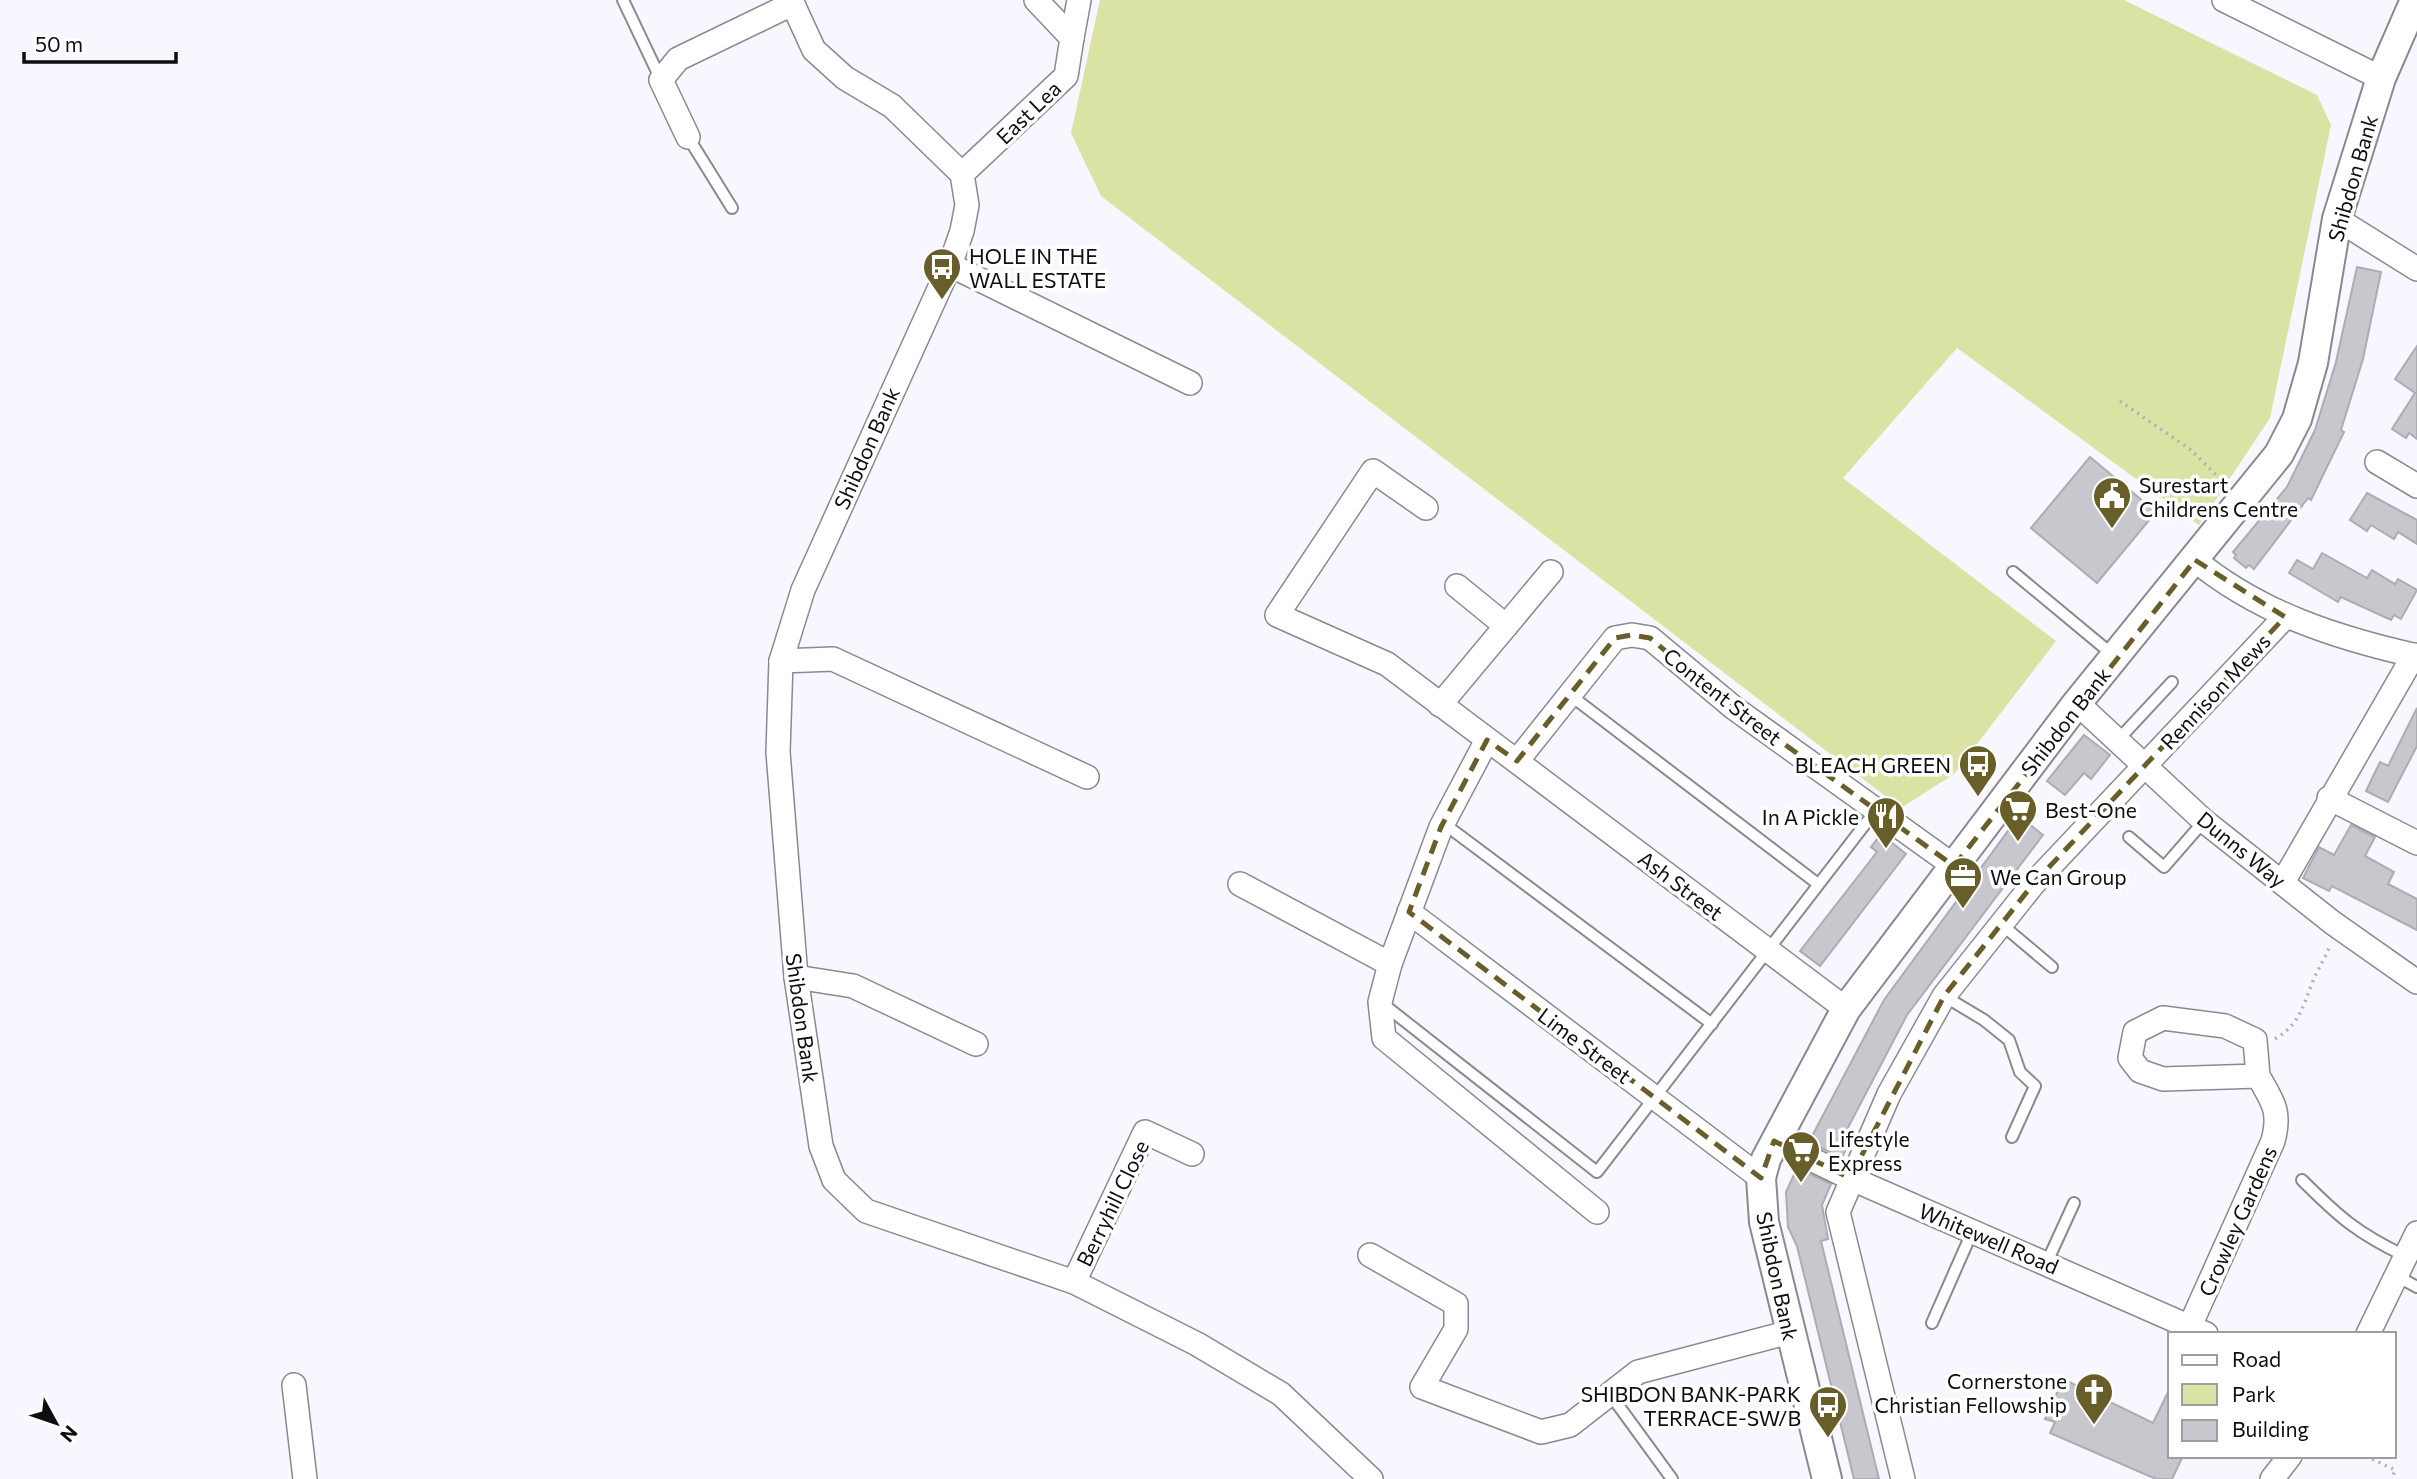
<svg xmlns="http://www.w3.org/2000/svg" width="2417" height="1479" viewBox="0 0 2417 1479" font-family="Commissioner,sans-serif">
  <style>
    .green { fill: #dae2a4 }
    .building { fill: #c9c7ce; stroke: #aeabb3; stroke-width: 2 }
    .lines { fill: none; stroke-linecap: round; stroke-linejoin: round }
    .service-casing { stroke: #8b8990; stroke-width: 14 }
    .minor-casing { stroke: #8b8990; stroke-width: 26 }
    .tertiary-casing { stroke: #8b8990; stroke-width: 32 }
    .path { stroke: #b1afb5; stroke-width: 3.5; stroke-dasharray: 2 5; stroke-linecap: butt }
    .service { stroke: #fff; stroke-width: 10 }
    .minor { stroke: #fff; stroke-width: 23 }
    .tertiary { stroke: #fff; stroke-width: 28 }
    .marked { fill: none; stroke: #675e2a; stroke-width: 5; stroke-dasharray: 14 9; stroke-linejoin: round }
    .labels { text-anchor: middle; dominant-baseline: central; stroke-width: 7; stroke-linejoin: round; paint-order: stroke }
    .street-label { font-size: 21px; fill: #0e0d0f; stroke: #fff }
    .poi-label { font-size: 21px; fill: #0e0d0f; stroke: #fff; text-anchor: start }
  </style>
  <rect width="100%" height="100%" fill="#f8f6fe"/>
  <polygon class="green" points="1100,0 2124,0 2317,95 2331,125 2270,418 2199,525 1957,348 1843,478 2056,641 1954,774 1901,808 1101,196 1071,133"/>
  <g class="building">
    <polygon points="2357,267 2381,272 2363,359 2341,430 2344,432 2311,500 2308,498 2254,569 2249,565 2246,568 2234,558 2236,555 2233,552 2287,487 2315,430 2336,362"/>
    <polygon points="2417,346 2417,439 2409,433 2406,438 2392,429 2415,393 2395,379"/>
    <polygon points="2090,457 2156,512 2097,583 2031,528"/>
    <polygon points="2367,493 2417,520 2417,544 2398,532 2394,539 2371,525 2367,531 2350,520"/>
    <polygon points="2322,553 2367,578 2372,570 2395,584 2398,579 2417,590 2401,619 2394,615 2391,620 2341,597 2338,602 2289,573 2297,560 2313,569"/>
    <polygon points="2417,708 2417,746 2388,802 2366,791 2380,762 2388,766"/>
    <polygon points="2084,735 2110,755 2091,779 2084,773 2065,795 2047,781"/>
    <polygon points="2019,816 2043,835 1907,1015 1842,1139 1849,1142 1842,1158 1815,1145 1812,1136 1884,1000"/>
    <polygon points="2351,825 2375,837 2365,856 2394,872 2388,884 2417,899 2417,930 2332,886 2329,891 2303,878 2319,847 2334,855"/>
    <polygon points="1881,834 1906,854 1820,966 1800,951 1877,852 1871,847"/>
    <polygon points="1797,1168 1831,1184 1822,1205 1828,1239 1821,1241 1879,1479 1854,1479 1797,1246 1788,1227 1786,1192"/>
    <polygon points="2063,1379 2153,1423 2170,1388 2170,1456 2183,1456 2172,1479 2156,1479 2050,1433 2055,1422 2045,1419"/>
  </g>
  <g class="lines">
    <defs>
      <g id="service">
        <polyline points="623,0 661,80"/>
        <polyline points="688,137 732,208"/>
        <polyline points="2013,572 2113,655"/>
        <polyline points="1570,695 1818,884"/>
        <polyline points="2118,740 2172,682"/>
        <polyline points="1443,823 1712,1024"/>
        <polyline points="2129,837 2164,867 2204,821"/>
        <polyline points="2001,924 2052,967"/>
        <polyline points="1944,996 1984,1020 2009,1040 2020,1072 2035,1086 2012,1137"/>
        <polyline points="1383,1004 1597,1172 1876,810"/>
        <path d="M2302,1180C2339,1217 2357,1233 2405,1256"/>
        <polyline points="2047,1262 2074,1203"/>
        <polyline points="2395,1275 2417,1287"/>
        <polyline points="1932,1323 1973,1230"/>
        <polyline points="1610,1394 1672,1479"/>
      </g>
      <g id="minor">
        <polyline points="791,0 814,50 845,78 892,106 962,174 967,205 962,231 950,265 803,590 781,661 778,752 796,977 821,1146 834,1180 866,1211 1074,1282 1197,1344 1281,1394 1371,1479"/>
        <polyline points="2224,0 2381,78"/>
        <polyline points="1072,38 1079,0"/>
        <polyline points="688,137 661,80 678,59 792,4"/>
        <polyline points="962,174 1066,76 1072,38 1036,0"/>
        <polyline points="2337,219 2417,269"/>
        <polyline points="950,265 1190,383"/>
        <polyline points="2377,462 2417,486"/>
        <polyline points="1426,508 1373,471 1277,615 1387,664 1846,1009"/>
        <path d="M2195,560C2259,613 2337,638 2417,656"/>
        <polyline points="1457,586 1506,626"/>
        <polyline points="781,661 833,659 1087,777"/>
        <polyline points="2077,703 2204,821 2333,923 2417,982"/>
        <polyline points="1440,705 1551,572"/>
        <polyline points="1487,740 1441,827 1390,964 1380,1002 1384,1038 1597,1212"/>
        <polyline points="1517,761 1615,638 1632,635 1650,638 1734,708 1954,866"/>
        <polyline points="2329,798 2417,843"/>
        <polyline points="2283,882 2414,655"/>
        <polyline points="1240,884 1390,964"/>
        <polyline points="1409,912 1761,1178"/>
        <polyline points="796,977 853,986 976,1044"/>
        <polyline points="1774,1141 1850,1178 2206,1334"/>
        <polyline points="1370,1255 1456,1304 1456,1329 1422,1387 1541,1432 1570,1425 1638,1372 1790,1332"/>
        <polyline points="1074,1282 1145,1132 1192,1154"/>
        <path d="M2190,1326L2273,1141C2281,1111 2273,1102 2258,1076L2163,1079L2140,1071L2130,1058L2135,1032L2163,1018L2225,1026L2255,1040L2258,1076"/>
        <polyline points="2368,1334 2417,1233"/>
        <polyline points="294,1385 305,1479"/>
        <polyline points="1903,1479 1838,1212 1889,1094 1944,996 2034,883 2285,617"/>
        <polyline points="2272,1479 2290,1456"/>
      </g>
      <polyline id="tertiary" points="1827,1479 1764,1222 1761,1178 1766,1159 1846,1009 2077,703 2279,454 2297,419 2313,363 2337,219 2381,78 2415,0"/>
    </defs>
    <use href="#service" class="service-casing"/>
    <use href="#minor" class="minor-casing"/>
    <use href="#tertiary" class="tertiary-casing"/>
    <g class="path">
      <polyline points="2120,401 2191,450 2226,485"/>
      <path d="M2275,1039C2300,1024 2303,1006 2313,981C2318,969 2325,958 2330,946"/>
      <polyline points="2366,1456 2395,1470 2392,1479"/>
    </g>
    <use href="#service" class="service"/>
    <use href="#minor" class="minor"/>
    <use href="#tertiary" class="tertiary"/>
  </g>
  <path class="marked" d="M2195,560L2285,617L2034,883L1944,996L1850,1178L1774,1141L1761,1178L1409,912L1441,827L1487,740L1517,761L1615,638L1632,635L1650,638L1734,708L1954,866Z"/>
  <defs>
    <symbol id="bus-pin" viewBox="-11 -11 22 30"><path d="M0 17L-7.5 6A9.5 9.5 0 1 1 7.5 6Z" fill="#675e2a" stroke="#fff"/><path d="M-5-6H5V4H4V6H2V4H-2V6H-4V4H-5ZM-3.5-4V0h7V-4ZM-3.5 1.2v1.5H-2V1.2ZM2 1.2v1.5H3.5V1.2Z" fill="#fff"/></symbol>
    <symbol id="civic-pin" viewBox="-11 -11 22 30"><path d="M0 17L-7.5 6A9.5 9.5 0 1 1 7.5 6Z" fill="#675e2a" stroke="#fff"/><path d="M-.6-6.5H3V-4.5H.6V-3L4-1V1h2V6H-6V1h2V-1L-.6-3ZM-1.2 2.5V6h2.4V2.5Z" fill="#fff"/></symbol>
    <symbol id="supermarket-pin" viewBox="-11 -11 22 30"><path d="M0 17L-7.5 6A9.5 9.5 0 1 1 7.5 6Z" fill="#675e2a" stroke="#fff"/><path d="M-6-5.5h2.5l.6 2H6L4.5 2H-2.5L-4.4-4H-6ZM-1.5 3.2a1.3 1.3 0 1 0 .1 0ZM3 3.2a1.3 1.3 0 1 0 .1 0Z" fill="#fff"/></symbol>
    <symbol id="restaurant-pin" viewBox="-11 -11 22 30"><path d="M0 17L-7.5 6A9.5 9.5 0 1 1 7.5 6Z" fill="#675e2a" stroke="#fff"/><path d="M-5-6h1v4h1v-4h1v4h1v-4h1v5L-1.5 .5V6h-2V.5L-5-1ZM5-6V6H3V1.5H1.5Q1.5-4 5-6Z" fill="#fff"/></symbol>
    <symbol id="office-pin" viewBox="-11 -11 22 30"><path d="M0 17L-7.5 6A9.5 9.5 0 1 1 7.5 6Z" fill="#675e2a" stroke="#fff"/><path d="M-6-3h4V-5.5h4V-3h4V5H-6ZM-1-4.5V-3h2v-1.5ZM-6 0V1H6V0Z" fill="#fff"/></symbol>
    <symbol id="church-pin" viewBox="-11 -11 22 30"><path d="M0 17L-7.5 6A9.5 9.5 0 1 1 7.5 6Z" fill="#675e2a" stroke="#fff"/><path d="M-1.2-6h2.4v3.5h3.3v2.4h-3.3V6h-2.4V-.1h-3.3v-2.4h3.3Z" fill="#fff"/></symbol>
  </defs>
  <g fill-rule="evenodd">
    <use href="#bus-pin" x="920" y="245" width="44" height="60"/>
    <use href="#civic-pin" x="2090" y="474" width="44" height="60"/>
    <use href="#bus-pin" x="1956" y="742" width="44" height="60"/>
    <use href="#supermarket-pin" x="1996" y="787" width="44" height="60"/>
    <use href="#restaurant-pin" x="1864" y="794" width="44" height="60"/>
    <use href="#office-pin" x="1941" y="854" width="44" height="60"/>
    <use href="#supermarket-pin" x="1779" y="1128" width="44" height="60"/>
    <use href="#church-pin" x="2072" y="1370" width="44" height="60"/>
    <use href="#bus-pin" x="1806" y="1383" width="44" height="60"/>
  </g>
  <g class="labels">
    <g class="street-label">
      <text transform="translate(1028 112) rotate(-44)">East Lea</text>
      <text transform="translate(2352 178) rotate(-74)">Shibdon Bank</text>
      <text transform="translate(866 448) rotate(-66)">Shibdon Bank</text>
      <text transform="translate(2215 691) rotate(-47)">Rennison Mews</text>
      <text transform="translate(1723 696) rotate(38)">Content Street</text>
      <text transform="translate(2065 721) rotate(-52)">Shibdon Bank</text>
      <text transform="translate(2242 849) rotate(39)">Dunns Way</text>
      <text transform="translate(1681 885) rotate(37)">Ash Street</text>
      <text transform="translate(803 1018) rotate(82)">Shibdon Bank</text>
      <text transform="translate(1585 1045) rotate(37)">Lime Street</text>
      <text transform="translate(1112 1203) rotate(-64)">Berryhill Close</text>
      <text transform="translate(2237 1221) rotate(-66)">Crowley Gardens</text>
      <text transform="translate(1989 1238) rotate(23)">Whitewell Road</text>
      <text transform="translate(1778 1276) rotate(78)">Shibdon Bank</text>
    </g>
    <g class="poi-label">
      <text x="969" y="255">HOLE IN THE<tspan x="969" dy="24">WALL ESTATE</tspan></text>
      <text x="2139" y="484">Surestart<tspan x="2139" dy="24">Childrens Centre</tspan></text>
      <text x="1951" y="764" text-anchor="end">BLEACH GREEN</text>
      <text x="2045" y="809">Best-One</text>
      <text x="1859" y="816" text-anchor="end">In A Pickle</text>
      <text x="1990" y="876">We Can Group</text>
      <text x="1828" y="1138">Lifestyle<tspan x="1828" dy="24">Express</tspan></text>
      <text x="2067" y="1380" text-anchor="end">Cornerstone<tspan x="2067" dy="24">Christian Fellowship</tspan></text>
      <text x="1801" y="1393" text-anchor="end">SHIBDON BANK-PARK<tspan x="1801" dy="24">TERRACE-SW/B</tspan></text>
    </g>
  </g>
  <rect x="2168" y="1332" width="228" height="126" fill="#ffffff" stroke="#9f9e9f" stroke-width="2"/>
  <rect x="2182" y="1355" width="35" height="10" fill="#ffffff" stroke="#9f9e9f" stroke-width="2"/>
  <text x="2232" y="1367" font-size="21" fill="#0e0d0f">Road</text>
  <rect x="2182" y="1384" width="35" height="21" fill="#dae2a4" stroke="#9f9e9f" stroke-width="2"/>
  <text x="2232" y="1402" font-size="21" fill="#0e0d0f">Park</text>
  <rect x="2182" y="1420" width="35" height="21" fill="#c9c7ce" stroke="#9f9e9f" stroke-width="2"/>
  <text x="2232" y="1437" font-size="21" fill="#0e0d0f">Building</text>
  <g transform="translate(56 1423) rotate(130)" stroke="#ffffff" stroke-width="5" paint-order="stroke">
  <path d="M0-5L12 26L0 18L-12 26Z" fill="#0e0d0f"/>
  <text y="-10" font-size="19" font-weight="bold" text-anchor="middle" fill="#0e0d0f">N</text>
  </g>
  <path d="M24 52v10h152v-10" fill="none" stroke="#0e0d0f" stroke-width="3.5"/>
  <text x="35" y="52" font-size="21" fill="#0e0d0f" stroke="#ffffff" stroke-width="5" paint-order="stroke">50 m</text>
</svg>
